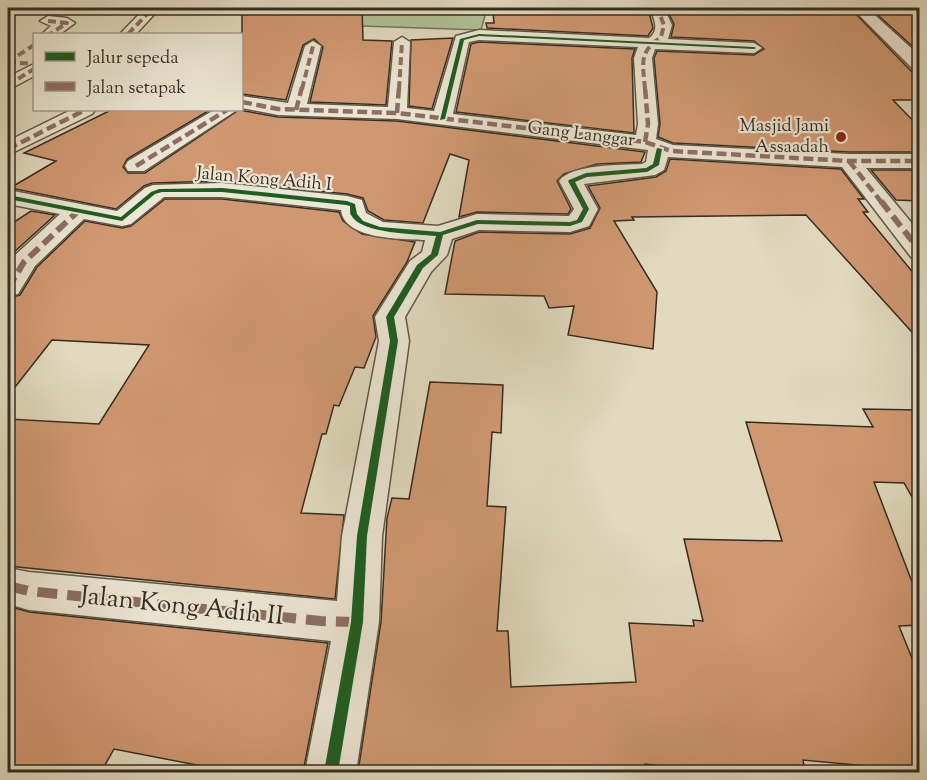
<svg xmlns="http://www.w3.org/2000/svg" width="927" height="780" viewBox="0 0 927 780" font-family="'Sorts Mill Goudy',serif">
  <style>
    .green { fill: #b0c094; stroke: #72765b; stroke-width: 1.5 }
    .building { fill: #d09871; stroke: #342c22; stroke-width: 1.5 }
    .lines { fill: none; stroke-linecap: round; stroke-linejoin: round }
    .street-casing { stroke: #5f5849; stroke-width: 3 }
    .street { fill: #ece7d5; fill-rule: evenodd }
    .quiet-far3 { stroke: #8d6e63; stroke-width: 4; stroke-dasharray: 8 4; stroke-linecap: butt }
    .quiet-far2 { stroke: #8d6e63; stroke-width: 4.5; stroke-dasharray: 10 4.5; stroke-linecap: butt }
    .quiet-far1 { stroke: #8d6e63; stroke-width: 6; stroke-dasharray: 13 6; stroke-linecap: butt }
    .quiet { stroke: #8d6e63; stroke-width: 10; stroke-dasharray: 20 10; stroke-linecap: butt }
    .cycleway-casing { stroke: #ece7d5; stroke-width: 4 }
    .cycleway { fill: #1b5e20; fill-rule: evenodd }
    .poi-dot { fill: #8f2418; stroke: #ece7d5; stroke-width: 2 }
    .labels { text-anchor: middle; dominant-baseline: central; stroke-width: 4.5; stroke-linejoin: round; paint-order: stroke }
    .far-poi-label { font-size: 18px; fill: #342c22; stroke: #ece7d5; text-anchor: end }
    .far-street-label { font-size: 18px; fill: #342c22; stroke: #ece7d5 }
    .near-street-label { font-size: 26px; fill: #342c22; stroke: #ece7d5 }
  </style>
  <rect width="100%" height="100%" fill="#e1dabf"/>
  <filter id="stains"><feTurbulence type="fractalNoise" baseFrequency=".00333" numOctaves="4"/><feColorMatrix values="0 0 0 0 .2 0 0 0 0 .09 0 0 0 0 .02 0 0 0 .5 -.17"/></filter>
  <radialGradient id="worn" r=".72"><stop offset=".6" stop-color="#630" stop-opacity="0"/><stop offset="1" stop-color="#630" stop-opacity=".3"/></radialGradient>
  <polygon class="green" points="335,8 528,8 528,10 487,9 481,30 361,26"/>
  <g class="building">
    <polygon points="242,8 362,8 363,40 392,41 386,105 310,102 323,47 314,39 303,45 286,100 242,94"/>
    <polygon points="534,8 648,8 653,28 648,36 487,28 486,23 494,23 493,12 535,12"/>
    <polygon points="666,8 850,8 912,72 920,73 920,100 893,100 920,128 920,152 849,152 673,143 658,137 660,124 654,58 657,51 754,55 764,49 754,41 671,37 674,24"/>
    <polygon points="870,8 920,8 920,53"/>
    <polygon points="453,38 432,109 409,106 411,40"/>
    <polygon points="479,42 635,49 632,58 634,133 456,112 471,44"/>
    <polygon points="111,110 210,110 127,159 123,167 128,173 145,173 239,110 278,117 397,121 645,152 641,162 597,164 564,174 557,181 571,209 568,214 477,212 459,217 469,160 450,154 423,223 384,220 368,211 363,198 347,194 222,181 152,183 144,186 116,209 10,188 56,161 24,153"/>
    <polygon points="670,159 841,169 864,199 858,199 868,212 863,212 920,281 920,341 806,215 632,217 634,220 614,221 657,292 653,349 568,335 574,306 549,308 544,296 445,294 455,241 479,232 570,234 590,228 600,208 588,186 656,177 666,171"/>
    <polygon points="871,170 920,170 920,201 896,200"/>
    <polygon points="165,199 222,199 339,212 343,221 362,234 415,242 407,262 373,316 376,337 364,368 355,367 339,406 334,405 326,434 322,434 301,513 344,515 335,599 8,566 8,419 99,424 149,345 52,340 8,396 8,298 20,295 37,267 85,221 122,228 131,226"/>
    <polygon points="31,211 55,215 12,254 8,263 8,226"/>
    <polygon points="430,382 503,385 501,433 492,432 487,506 506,507 497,631 508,631 511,687 636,682 629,623 694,626 693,620 703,621 684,539 782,541 746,422 873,427 863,409 920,410 920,511 904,483 874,482 920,603 920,625 899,626 920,678 920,771 803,760 805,772 721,772 645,764 647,772 358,772 381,622 387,518 392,498 409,499"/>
    <polygon points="8,606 29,612 328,643 303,772 233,772 114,749 101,772 8,772"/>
  </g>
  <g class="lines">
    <defs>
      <g id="street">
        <polygon points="145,8 160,8 136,34 120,34"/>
        <path d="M650,8H664L672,25L668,39L754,43L762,48L754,53L655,49L652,58L658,124L656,139L673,145L849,154H920V168H866L920,233V259L911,257L842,167L668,157L664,170L655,175L584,184L598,209L589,226L570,232L479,230L452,239L447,255L431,272L405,317L409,341L382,536L379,622L356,772H305L331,641L29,610L8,604V568L29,572L337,601L342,536L379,341L375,317L410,261L422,252L425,240C403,239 344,240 341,210L222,197H164L131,224L122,226L84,219L35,266L18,294L8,296V267L14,256L60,214L8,204V190L117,211L145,188L153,185L222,183L347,196L362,200L366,213L383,222L438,226L477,214L569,216L574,209L559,181C571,164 622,165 642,164L646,162L648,150L397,119L278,115L242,108V96L288,103L305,46L313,41L321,46L307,104L388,107L394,42L402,37L410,42L407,108L434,111L456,36L479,30L649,38C660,30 654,19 650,8ZM479,40L638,47L634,58L638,124L636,135L453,114L469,42Z"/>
        <polygon points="852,8 867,8 920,56 920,71 914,70"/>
        <polygon points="48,16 67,18 75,23 60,34 42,34 51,26 40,21"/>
        <polygon points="34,64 34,76 8,90 8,77"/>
        <polygon points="71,110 95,110 92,114 8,155 8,141"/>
        <polygon points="214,110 237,110 144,171 128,171 125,166 128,161"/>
      </g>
    </defs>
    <use href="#street" class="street-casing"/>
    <use href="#street" class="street"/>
    <g class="quiet-far3">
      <polyline points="48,21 67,23 50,34"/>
      <polyline points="128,34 153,8"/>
      <polyline points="8,62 34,45"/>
      <polyline points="8,62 34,64"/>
      <polyline points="8,85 34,69"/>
      <polyline points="302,89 313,46"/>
      <polyline points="399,89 402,42"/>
      <path d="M645,89C643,63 638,53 661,37L664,25L657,8"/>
    </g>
    <g class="quiet-far2">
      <polyline points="242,102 278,109 397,113 645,142 671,151 849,161 920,161"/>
      <polyline points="296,110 302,87"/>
      <polyline points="397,113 399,87"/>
      <polyline points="645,142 648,124 645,87"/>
      <polyline points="8,149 85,110"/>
      <polyline points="849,161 882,203"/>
      <polyline points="136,166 227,110"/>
    </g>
    <g class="quiet-far1">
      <polyline points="881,201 920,251"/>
      <polyline points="8,288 24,262 77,212"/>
    </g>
    <polyline class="quiet" points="8,586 29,591 321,621 357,622"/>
    <defs>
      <g id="cycleway">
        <polygon points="479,34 754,47 756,48 754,49 479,36 464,40 445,119 440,120 460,39"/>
        <path d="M657,148L662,149L659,165L647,172L587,177L575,182L589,209L582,222L570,226L478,224L443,235L438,255L423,268L394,317L398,341L367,536L363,622L338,772H324L351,622L357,536L390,341L386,317L417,265L431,254L436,236C417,234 360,234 351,215C350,215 350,207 350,206L346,205L222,192H162L155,194L122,221L8,199V195L121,217L151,192L159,189L222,188L347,201L355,204L357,214L363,221L380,227L440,232L477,220L570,222L577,220L583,209L568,181L569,180L586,173L646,168L653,164Z"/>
      </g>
    </defs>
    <use href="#cycleway" class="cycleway-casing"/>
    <use href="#cycleway" class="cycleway"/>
  </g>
  <circle class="poi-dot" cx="841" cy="137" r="6"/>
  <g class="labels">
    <g class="far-poi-label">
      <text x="829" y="127">Masjid Jami<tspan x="829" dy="21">Assaadah</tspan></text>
    </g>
    <g class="far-street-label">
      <text transform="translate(581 135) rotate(7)">Gang Langgar</text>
      <text transform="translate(264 180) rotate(5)">Jalan Kong Adih I</text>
    </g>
    <g class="near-street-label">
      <text transform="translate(182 607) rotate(6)">Jalan Kong Adih II</text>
    </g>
  </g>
  <rect width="927" height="780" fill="none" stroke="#e1dabf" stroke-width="30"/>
  <rect x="9" y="9" width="909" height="762" fill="none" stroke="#342c22" stroke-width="3"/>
  <rect x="15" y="15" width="897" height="750" fill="none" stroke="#342c22" stroke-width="1.5"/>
  <rect x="33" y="33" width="210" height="78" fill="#ece7d5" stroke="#a29c8d" stroke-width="1.5"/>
  <rect x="45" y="52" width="30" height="9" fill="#1b5e20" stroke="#a29c8d" stroke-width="1.5"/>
  <text x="87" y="63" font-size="18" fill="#342c22">Jalur sepeda</text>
  <rect x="45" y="82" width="30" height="9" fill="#8d6e63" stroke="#a29c8d" stroke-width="1.5"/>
  <text x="87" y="93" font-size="18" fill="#342c22">Jalan setapak</text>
  <rect width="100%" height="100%" filter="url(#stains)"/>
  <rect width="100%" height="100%" fill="url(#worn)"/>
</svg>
